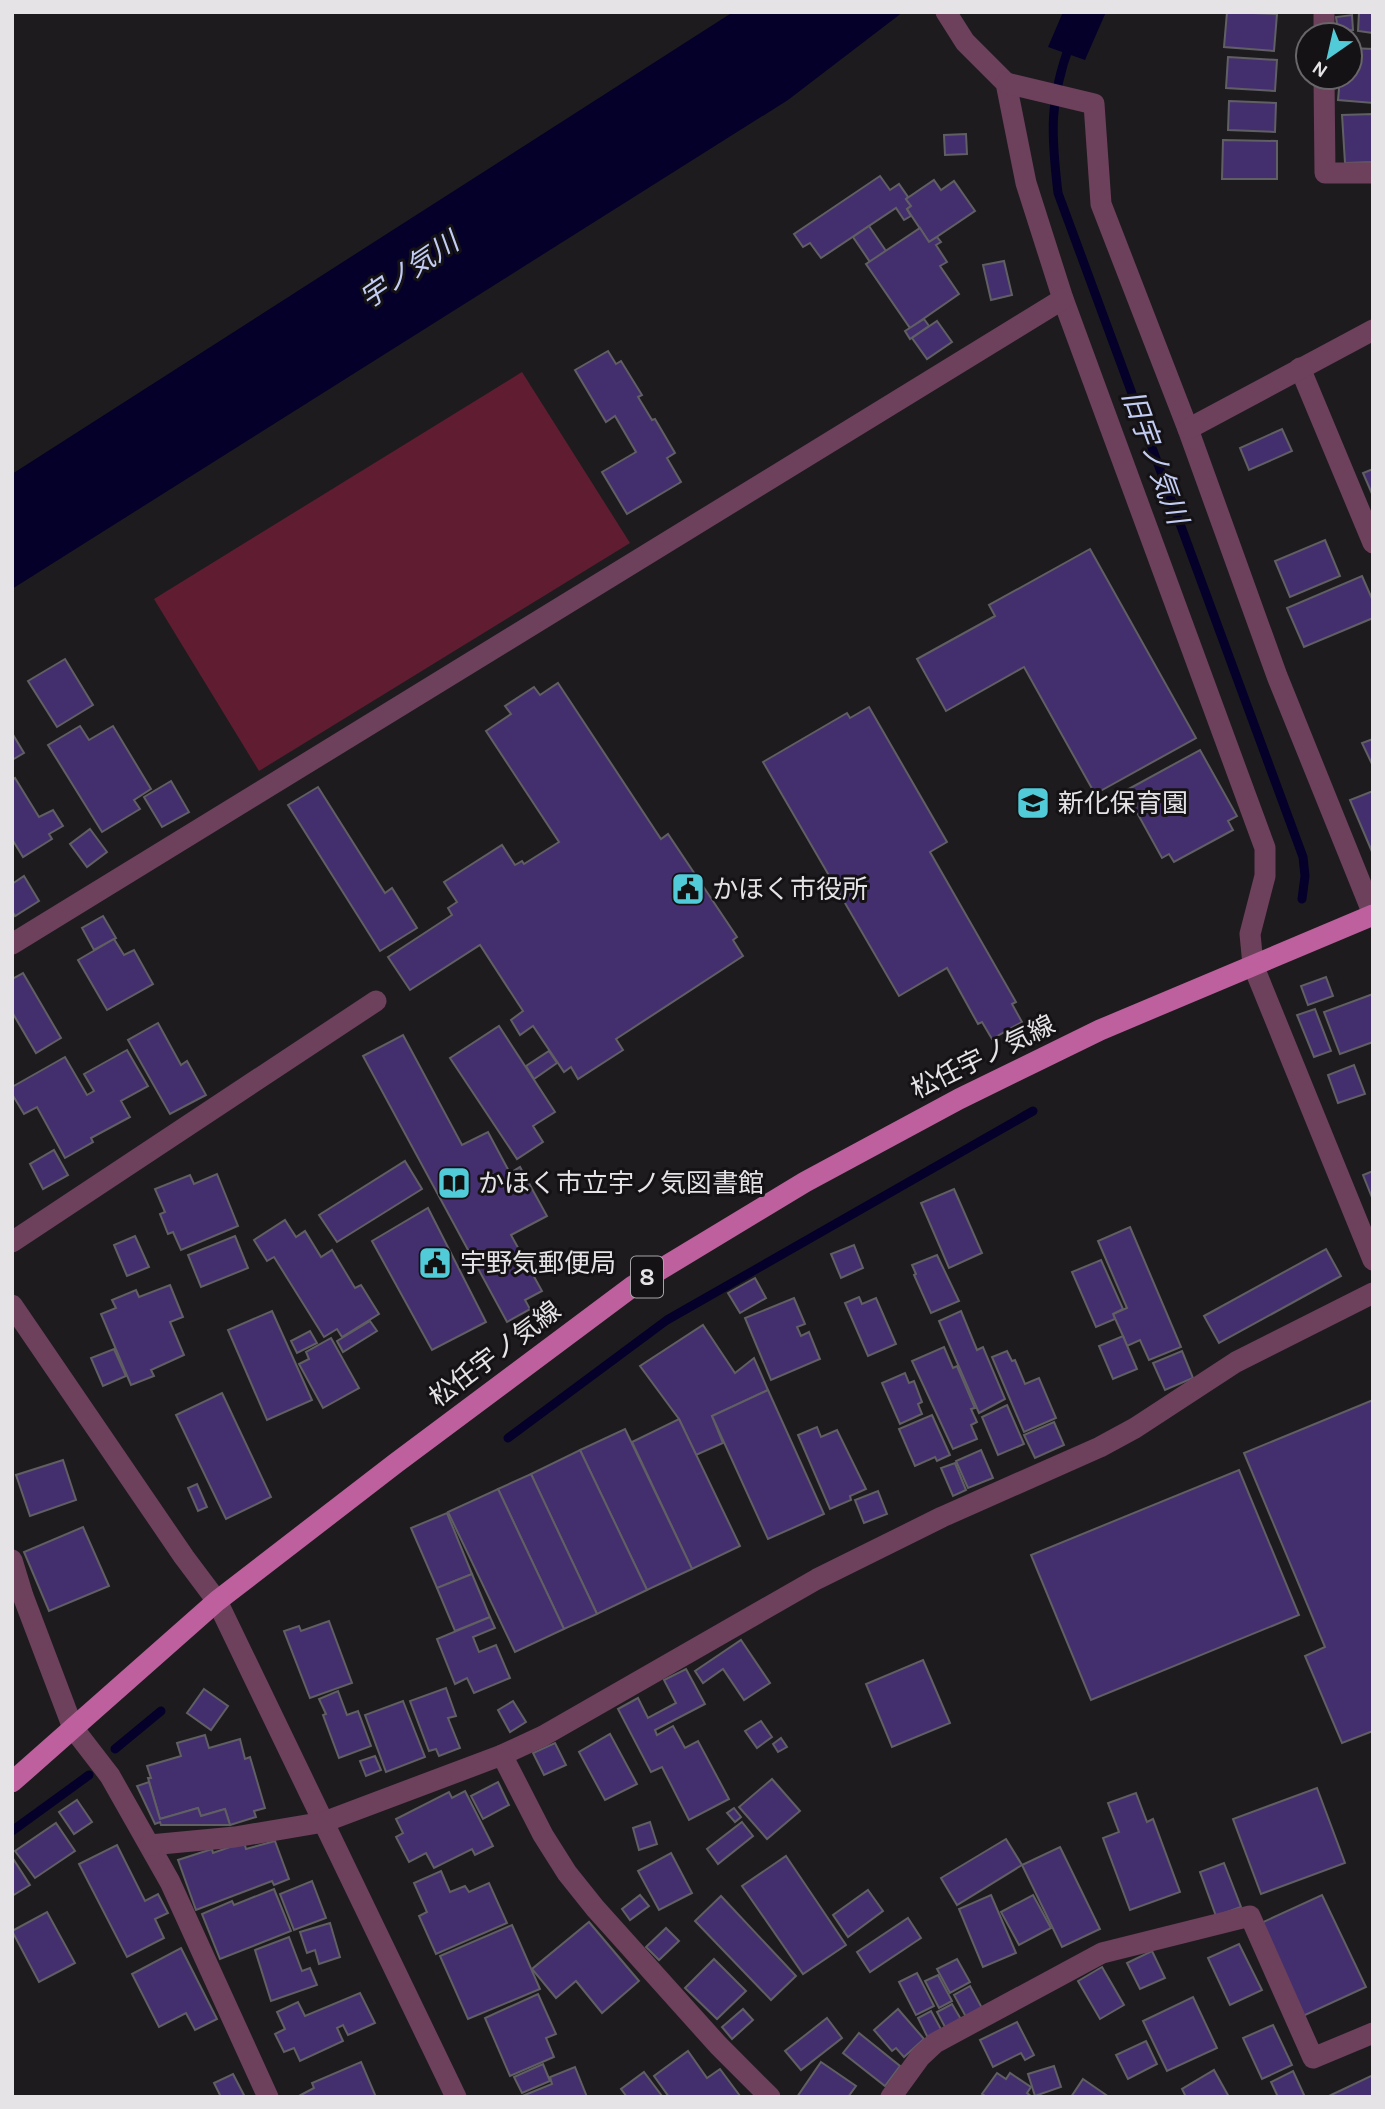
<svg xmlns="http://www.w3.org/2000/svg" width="1385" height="2109" viewBox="0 0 1385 2109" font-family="Karla,'Noto Sans JP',sans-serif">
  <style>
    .green { fill: #601d32 }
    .water { fill: #040029 }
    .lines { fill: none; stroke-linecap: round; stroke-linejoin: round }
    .stream { stroke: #040029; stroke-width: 9 }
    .building { fill: #442f6e; stroke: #605f63; stroke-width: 2 }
    .minor { stroke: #6d405c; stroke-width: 21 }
    .major { stroke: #bd609d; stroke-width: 21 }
    .labels { text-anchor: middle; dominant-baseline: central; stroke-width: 6; stroke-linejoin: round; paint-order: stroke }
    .shield { fill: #151215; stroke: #a7a4a7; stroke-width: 2 }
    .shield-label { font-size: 24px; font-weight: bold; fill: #e5e3e5 }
    .poi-label { font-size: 26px; fill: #e5e3e5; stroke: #151215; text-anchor: start }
    .street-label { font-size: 26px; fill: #e5e3e5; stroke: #151215 }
    .water-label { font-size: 28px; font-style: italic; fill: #c3cdf4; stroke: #151215 }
  </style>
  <rect width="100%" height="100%" fill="#1e1b1f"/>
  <polygon class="green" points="522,372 630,543 259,771 154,599"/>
  <g class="water">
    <polygon points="733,12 903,12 788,100 12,589 12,474"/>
    <polygon points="1063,12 1106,12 1085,60 1048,47"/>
  </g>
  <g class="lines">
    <g class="stream">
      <path d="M1070,44C1049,101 1051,134 1058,193L1303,857L1305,876L1302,899"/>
      <polyline points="508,1438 667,1320 1033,1111"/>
      <polyline points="115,1749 161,1711"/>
      <polyline points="12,1831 89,1775"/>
    </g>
  </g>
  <g class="building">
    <polygon points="1227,12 1277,14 1274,51 1224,47"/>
    <polygon points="1359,12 1373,12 1373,33 1358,31"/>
    <polygon points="1352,15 1353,30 1338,31 1336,17"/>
    <polygon points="1350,48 1373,49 1373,103 1338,100 1340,77 1350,77"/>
    <polygon points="1228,57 1277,60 1275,91 1226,88"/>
    <polygon points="1229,101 1276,103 1275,132 1228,130"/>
    <polygon points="1373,114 1373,162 1345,163 1342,115"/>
    <polygon points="966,134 967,154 945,155 944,135"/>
    <polygon points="1223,140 1277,141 1277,179 1222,179"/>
    <polygon points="880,176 890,190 899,184 908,197 906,199 911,206 907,209 911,216 904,220 896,208 821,258 810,243 803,247 794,234"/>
    <polygon points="934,180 941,190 954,181 975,211 929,242 907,209 911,206 906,199"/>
    <polygon points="869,226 886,251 870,262 853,237"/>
    <polygon points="920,228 929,242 937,237 941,242 936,245 947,262 940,266 959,294 910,328 866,264"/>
    <polygon points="1004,261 1012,295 991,300 983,265"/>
    <polygon points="924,319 929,326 910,339 905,331"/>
    <polygon points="937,321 952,342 927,359 912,338"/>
    <polygon points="608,351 616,364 621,361 642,395 638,397 652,420 655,419 675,453 667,458 681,482 627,514 602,472 636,452 615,416 606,422 575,370"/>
    <polygon points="1282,429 1292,451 1249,470 1240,448"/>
    <polygon points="1373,469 1373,496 1363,473"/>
    <polygon points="1325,540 1340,576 1290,597 1275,561"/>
    <polygon points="1090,549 1196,738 1095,794 1024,667 946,711 917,659 995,616 989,605"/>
    <polygon points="1362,576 1373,601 1373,618 1304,647 1287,608"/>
    <polygon points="65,659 93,705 57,727 28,681"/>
    <polygon points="558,683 661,839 668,834 737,937 733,940 743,956 616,1039 623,1050 578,1079 571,1067 564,1072 533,1026 520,1035 511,1020 523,1011 480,945 410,990 388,957 452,915 448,908 457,902 444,882 502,845 515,865 522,861 524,864 559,842 486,731 511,714 505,706 534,687 540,695"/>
    <polygon points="869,707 947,842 930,852 1016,1002 1012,1004 1022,1022 992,1039 982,1022 978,1024 947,968 899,996 763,762 847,713 850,718"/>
    <polygon points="80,726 89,740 113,726 151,789 134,800 140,809 102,832 48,745"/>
    <polygon points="12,733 24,753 12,760"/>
    <polygon points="1373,739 1373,764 1372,764 1362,743"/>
    <polygon points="1200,750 1237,816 1228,821 1233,830 1174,862 1169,854 1162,858 1125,791"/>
    <polygon points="15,778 39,817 53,810 63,826 49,834 52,839 23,857 12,839 12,780"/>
    <polygon points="171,781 189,812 162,827 144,797"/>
    <polygon points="318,787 385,893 392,888 417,928 380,951 288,805"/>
    <polygon points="1373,791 1373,854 1350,800"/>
    <polygon points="90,829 107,852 87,867 70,844"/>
    <polygon points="24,876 39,901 15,916 12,911 12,884"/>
    <polygon points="103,916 116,938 94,950 82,928"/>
    <polygon points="114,939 124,955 134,950 153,984 107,1010 78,960"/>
    <polygon points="23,973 61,1038 36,1053 12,1012 12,979"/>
    <polygon points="1326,977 1333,996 1308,1005 1301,986"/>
    <polygon points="1373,994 1373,1042 1340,1054 1324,1012"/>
    <polygon points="1315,1009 1331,1051 1314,1057 1297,1015"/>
    <polygon points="158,1023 181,1065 187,1061 206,1095 170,1114 128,1040"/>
    <polygon points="499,1026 555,1112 533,1126 543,1142 517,1159 450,1058"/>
    <polygon points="403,1035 462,1145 488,1132 510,1173 520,1167 547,1216 511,1235 542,1291 525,1300 530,1309 507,1322 363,1056"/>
    <polygon points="127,1050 148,1086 121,1101 130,1117 91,1138 93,1142 65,1158 37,1107 24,1114 12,1094 12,1087 65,1057 87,1095 94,1091 84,1074"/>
    <polygon points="549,1051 557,1063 534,1079 526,1066"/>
    <polygon points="1354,1065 1365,1094 1338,1103 1328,1075"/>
    <polygon points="54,1150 68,1175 43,1189 30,1164"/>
    <polygon points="405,1161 422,1189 337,1242 319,1215"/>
    <polygon points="1373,1171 1373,1200 1363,1175"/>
    <polygon points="217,1174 238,1226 181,1250 173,1232 168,1234 160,1214 165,1212 155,1189 190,1175 194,1184"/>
    <polygon points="954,1189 982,1253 949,1268 921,1203"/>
    <polygon points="428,1208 486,1322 432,1350 372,1241"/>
    <polygon points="285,1220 296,1237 305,1231 321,1257 332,1250 355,1288 361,1285 379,1314 342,1337 337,1329 324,1337 274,1257 267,1261 254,1240"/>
    <polygon points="1130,1227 1181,1347 1149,1360 1140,1340 1127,1346 1123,1336 1113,1314 1127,1308 1098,1241"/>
    <polygon points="135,1236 149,1267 127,1276 114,1245"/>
    <polygon points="235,1236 248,1268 201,1287 188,1255"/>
    <polygon points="854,1245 863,1268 841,1278 831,1254"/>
    <polygon points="1326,1249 1341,1276 1219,1343 1204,1316"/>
    <polygon points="937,1255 959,1301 931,1313 914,1275 916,1274 912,1265"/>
    <polygon points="1101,1260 1123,1309 1113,1314 1115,1319 1096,1327 1072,1272"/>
    <polygon points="755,1278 766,1298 740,1313 728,1293"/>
    <polygon points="170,1285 183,1317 170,1322 184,1355 151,1370 154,1376 131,1385 101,1314 116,1308 112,1300 136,1290 139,1297"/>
    <polygon points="859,1297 862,1304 876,1298 896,1344 868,1356 845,1303"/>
    <polygon points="794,1298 805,1324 797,1327 801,1336 809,1332 820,1359 771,1380 745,1318"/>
    <polygon points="272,1311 312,1400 267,1420 228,1330"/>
    <polygon points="961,1311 977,1350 983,1347 1005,1399 979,1413 939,1321"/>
    <polygon points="370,1321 377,1331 343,1352 337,1341"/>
    <polygon points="703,1325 735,1373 754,1358 768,1390 712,1416 723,1443 696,1455 679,1419 640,1366"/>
    <polygon points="310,1331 317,1343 297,1353 291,1341"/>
    <polygon points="1123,1336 1137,1369 1113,1379 1099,1346"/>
    <polygon points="331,1338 359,1388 323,1408 299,1364 309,1359 306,1352"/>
    <polygon points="944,1347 953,1368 957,1366 975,1408 971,1409 977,1422 971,1425 977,1439 953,1449 912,1361"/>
    <polygon points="114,1349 126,1376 103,1386 91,1358"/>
    <polygon points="1007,1351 1012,1361 1015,1360 1025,1384 1039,1378 1056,1418 1024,1432 992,1357"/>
    <polygon points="1182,1351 1193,1378 1165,1390 1153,1363"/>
    <polygon points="905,1373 909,1383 914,1381 922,1402 918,1404 922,1414 900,1424 882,1383"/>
    <polygon points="768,1390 824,1514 768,1539 712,1416"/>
    <polygon points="222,1393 271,1497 226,1519 176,1415"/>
    <polygon points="1373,1400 1373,1731 1342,1743 1305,1656 1325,1647 1244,1453"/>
    <polygon points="1007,1405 1024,1444 998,1455 982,1417"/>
    <polygon points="932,1415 950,1455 937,1461 935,1457 915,1466 899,1429"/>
    <polygon points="679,1419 740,1546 692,1569 632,1442"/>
    <polygon points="1054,1422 1064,1445 1035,1458 1024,1435"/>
    <polygon points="817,1427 821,1437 837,1430 866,1489 850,1496 851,1500 830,1509 798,1435"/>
    <polygon points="625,1429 692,1569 647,1590 580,1450"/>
    <polygon points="580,1450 647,1590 597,1614 531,1474"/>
    <polygon points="981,1450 993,1478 968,1488 956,1461"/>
    <polygon points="63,1460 76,1500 30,1516 16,1475"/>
    <polygon points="955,1463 966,1490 953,1496 941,1468"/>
    <polygon points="1239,1470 1299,1615 1091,1700 1031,1555"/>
    <polygon points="531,1474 597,1614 564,1629 498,1489"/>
    <polygon points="197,1484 207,1507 198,1511 188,1488"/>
    <polygon points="498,1489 564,1629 515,1652 448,1512"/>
    <polygon points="878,1491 887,1514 864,1523 855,1500"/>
    <polygon points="447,1513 472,1574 437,1588 411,1528"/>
    <polygon points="83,1527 109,1586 49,1611 24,1552"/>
    <polygon points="472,1574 490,1617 455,1631 437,1588"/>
    <polygon points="490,1617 495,1628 473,1637 479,1652 496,1645 510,1678 474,1693 467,1678 455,1684 437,1639"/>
    <polygon points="329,1621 352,1683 310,1698 284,1631 299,1626 301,1631"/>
    <polygon points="741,1640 770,1683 744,1700 723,1669 703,1683 695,1671"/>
    <polygon points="923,1660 950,1723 892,1747 866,1684"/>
    <polygon points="686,1669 705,1704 655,1730 657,1735 673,1726 685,1748 698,1741 729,1799 689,1820 662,1767 651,1772 618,1709 638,1698 648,1718 676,1703 664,1680"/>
    <polygon points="446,1688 456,1716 448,1718 460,1748 439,1756 436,1749 429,1751 410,1701"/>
    <polygon points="204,1689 228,1706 211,1730 187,1713"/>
    <polygon points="338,1691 347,1715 358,1711 371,1746 339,1758 323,1715 326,1714 319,1699"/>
    <polygon points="403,1701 425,1757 386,1772 365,1715"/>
    <polygon points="513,1701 526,1722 510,1732 498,1710"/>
    <polygon points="761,1721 772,1737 757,1748 745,1731"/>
    <polygon points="610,1734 637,1784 605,1800 579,1752"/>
    <polygon points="205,1735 209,1748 240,1739 245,1759 250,1757 265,1808 254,1811 256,1817 230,1825 225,1809 201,1816 198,1808 160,1819 148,1778 151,1778 147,1766 181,1756 177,1743"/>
    <polygon points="781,1738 787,1747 778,1752 773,1744"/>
    <polygon points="555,1743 566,1765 544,1775 533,1753"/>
    <polygon points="375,1756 381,1770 366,1776 360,1761"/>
    <polygon points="772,1779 800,1811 767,1839 739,1807"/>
    <polygon points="149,1782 160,1819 198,1808 201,1816 225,1809 230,1825 161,1825 160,1822 155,1824 137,1786"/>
    <polygon points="498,1782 509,1805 483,1819 471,1796"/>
    <polygon points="1317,1788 1345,1863 1261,1894 1233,1819"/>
    <polygon points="465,1791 493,1846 475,1855 472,1849 434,1868 426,1853 409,1862 396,1837 403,1833 396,1819 449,1792 452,1798"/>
    <polygon points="1136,1793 1147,1822 1153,1819 1180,1892 1130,1910 1103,1838 1119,1832 1108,1803"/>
    <polygon points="77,1800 92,1822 74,1834 59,1812"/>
    <polygon points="734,1808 741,1817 735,1822 727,1813"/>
    <polygon points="650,1822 657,1844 639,1850 633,1828"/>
    <polygon points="742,1822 753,1836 718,1864 707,1849"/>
    <polygon points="56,1823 75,1851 35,1878 15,1851"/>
    <polygon points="1006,1839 1022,1865 957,1905 941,1878"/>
    <polygon points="275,1841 289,1879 274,1885 272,1881 196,1910 178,1860 212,1849 213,1853 244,1842 246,1849"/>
    <polygon points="117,1845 145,1901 158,1894 168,1913 155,1919 164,1938 127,1957 79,1864"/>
    <polygon points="1060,1847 1100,1929 1062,1947 1022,1865"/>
    <polygon points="671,1853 692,1893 659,1910 638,1871"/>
    <polygon points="786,1856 846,1945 803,1974 742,1886"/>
    <polygon points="12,1857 30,1885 12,1896"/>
    <polygon points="1224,1863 1241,1907 1216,1916 1200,1872"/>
    <polygon points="441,1871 450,1892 465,1886 469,1892 489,1883 507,1923 436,1954 419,1916 427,1912 414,1883"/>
    <polygon points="312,1881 326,1918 294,1930 280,1894"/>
    <polygon points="274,1889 291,1931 220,1959 202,1914 232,1901 234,1905"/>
    <polygon points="868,1890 883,1911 848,1937 833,1915"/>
    <polygon points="640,1895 649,1906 630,1920 622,1909"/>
    <polygon points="991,1895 1016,1953 983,1967 959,1909"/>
    <polygon points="1033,1895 1051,1928 1019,1945 1001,1912"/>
    <polygon points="1322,1895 1366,1987 1303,2016 1259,1924"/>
    <polygon points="721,1896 796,1976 771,2000 695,1921"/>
    <polygon points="47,1912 75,1963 39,1982 12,1931"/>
    <polygon points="908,1918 921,1938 870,1972 857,1952"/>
    <polygon points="589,1922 639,1981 602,2013 576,1981 556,1998 532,1969"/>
    <polygon points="330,1923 340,1957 319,1964 315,1950 307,1953 300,1932"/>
    <polygon points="512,1925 540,1989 468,2019 440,1956"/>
    <polygon points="666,1928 679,1941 659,1960 646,1947"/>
    <polygon points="289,1937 302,1971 310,1968 317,1985 271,2001 255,1950"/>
    <polygon points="1239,1944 1262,1990 1230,2005 1208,1958"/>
    <polygon points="181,1948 217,2019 195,2030 186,2013 159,2027 132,1974"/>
    <polygon points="1152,1951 1165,1978 1140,1989 1127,1963"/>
    <polygon points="714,1959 746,1991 717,2019 685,1988"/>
    <polygon points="957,1959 970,1982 950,1993 937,1969"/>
    <polygon points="1102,1967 1124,2005 1100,2019 1078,1981"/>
    <polygon points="917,1973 934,2006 916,2015 899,1982"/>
    <polygon points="938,1975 952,2001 939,2008 925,1981"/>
    <polygon points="970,1986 982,2008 966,2017 954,1995"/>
    <polygon points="360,1993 375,2023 348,2035 343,2025 337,2028 343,2041 300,2061 294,2048 284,2052 275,2034 285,2029 277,2012 298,2002 305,2016"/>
    <polygon points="538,1994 556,2034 546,2038 554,2057 510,2076 485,2018"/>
    <polygon points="1193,1997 1217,2048 1167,2071 1143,2021"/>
    <polygon points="952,2004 962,2021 946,2029 937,2012"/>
    <polygon points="743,2009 753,2020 732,2039 722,2027"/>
    <polygon points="898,2009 924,2039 904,2057 896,2048 892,2051 874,2030"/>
    <polygon points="931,2011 942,2031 928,2038 918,2018"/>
    <polygon points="827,2018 842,2038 801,2070 785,2051"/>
    <polygon points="1017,2022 1034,2055 1025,2060 1021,2053 993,2067 980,2040"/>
    <polygon points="1273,2025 1292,2065 1262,2079 1243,2038"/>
    <polygon points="859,2033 900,2066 885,2086 843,2053"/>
    <polygon points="1146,2041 1157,2064 1128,2079 1116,2055"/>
    <polygon points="688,2051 707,2078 720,2069 740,2096 669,2097 654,2076"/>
    <polygon points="361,2062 376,2097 297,2097 314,2088 312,2083"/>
    <polygon points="821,2062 856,2086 848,2097 797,2097"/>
    <polygon points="543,2064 550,2081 522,2093 514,2077"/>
    <polygon points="1054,2066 1061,2087 1035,2096 1028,2074"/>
    <polygon points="575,2067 587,2097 520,2097 552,2084 550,2077"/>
    <polygon points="1214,2070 1229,2097 1186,2097 1182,2089"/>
    <polygon points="1293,2071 1305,2097 1278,2097 1271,2082"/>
    <polygon points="644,2072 662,2096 627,2097 621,2089"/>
    <polygon points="997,2073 1006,2079 1010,2073 1031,2087 1027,2093 1032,2097 987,2097 982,2094"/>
    <polygon points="233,2074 245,2097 221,2097 214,2083"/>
    <polygon points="1373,2075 1373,2097 1329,2096"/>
    <polygon points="1083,2079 1109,2097 1071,2097"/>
  </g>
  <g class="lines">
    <g class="minor">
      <polyline points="946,12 965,42 1006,83 1026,183 1063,299 1265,848 1265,876 1250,934 1253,965 1373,1260"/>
      <polyline points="1324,12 1324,35"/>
      <polyline points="1324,77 1325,173 1373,173"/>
      <polyline points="1006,83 1094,104 1101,204 1188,429 1277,676 1373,914"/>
      <polyline points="1300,368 1373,543"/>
      <polyline points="1188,429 1373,330"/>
      <polyline points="12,944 1063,299"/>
      <polyline points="12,1242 376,1001"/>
      <polyline points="12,1305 184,1557 217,1601 456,2097"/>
      <polyline points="12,1560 23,1596 73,1728 110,1776 170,1882 268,2097"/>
      <polyline points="502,1755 543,1736 817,1579 942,1517 1100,1447 1135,1428 1236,1362 1373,1293"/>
      <polyline points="150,1845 235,1837 324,1822 502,1755 543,1835 567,1873 595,1908 718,2045 770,2097"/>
      <polyline points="891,2097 920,2057 935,2043 1102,1953 1250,1916 1313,2058 1373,2033"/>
    </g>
    <polyline class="major" points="12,1782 217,1601 396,1463 633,1286 805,1182 959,1099 1100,1030 1373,915"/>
  </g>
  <defs>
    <symbol id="school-square" viewBox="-11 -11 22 22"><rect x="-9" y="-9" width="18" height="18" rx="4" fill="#52cbd9" stroke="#151215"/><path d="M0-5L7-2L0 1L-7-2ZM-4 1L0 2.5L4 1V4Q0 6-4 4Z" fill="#111"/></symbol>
    <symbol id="civic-square" viewBox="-11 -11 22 22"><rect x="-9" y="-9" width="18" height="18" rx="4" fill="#52cbd9" stroke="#151215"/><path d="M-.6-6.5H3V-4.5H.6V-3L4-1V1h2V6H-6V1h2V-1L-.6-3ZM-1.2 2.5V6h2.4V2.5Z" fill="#111"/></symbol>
    <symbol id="library-square" viewBox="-11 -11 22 22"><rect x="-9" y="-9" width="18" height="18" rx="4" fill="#52cbd9" stroke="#151215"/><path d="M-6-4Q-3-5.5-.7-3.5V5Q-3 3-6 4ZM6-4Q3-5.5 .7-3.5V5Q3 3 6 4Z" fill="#111"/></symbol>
  </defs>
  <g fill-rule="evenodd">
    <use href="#school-square" x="1014" y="784" width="38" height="38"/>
    <use href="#civic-square" x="669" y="870" width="38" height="38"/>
    <use href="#library-square" x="435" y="1164" width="38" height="38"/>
    <use href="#civic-square" x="416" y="1244" width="38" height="38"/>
  </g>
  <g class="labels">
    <rect class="shield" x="631" y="1256.5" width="32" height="41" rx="5"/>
    <g class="shield-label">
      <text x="647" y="1277">8</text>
    </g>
    <g class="poi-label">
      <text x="1058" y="803">新化保育園</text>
      <text x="712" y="889">かほく市役所</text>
      <text x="478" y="1183">かほく市立宇ノ気図書館</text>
      <text x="460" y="1263">宇野気郵便局</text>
    </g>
    <g class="street-label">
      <text transform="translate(983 1057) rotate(-26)">松任宇ノ気線</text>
      <text transform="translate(495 1354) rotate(-37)">松任宇ノ気線</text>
    </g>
    <g class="water-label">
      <text transform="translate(409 270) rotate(-34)">宇ノ気川</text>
      <text transform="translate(1155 457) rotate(70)">旧宇ノ気川</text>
    </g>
  </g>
  <rect width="1385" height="2109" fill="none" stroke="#e5e3e5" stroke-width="28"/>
  <g transform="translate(1329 56) rotate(214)"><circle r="33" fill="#151215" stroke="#686668" stroke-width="2"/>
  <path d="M0-5L12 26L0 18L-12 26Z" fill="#52cbd9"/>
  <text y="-10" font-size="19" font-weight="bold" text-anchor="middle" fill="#e5e3e5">N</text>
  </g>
</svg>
